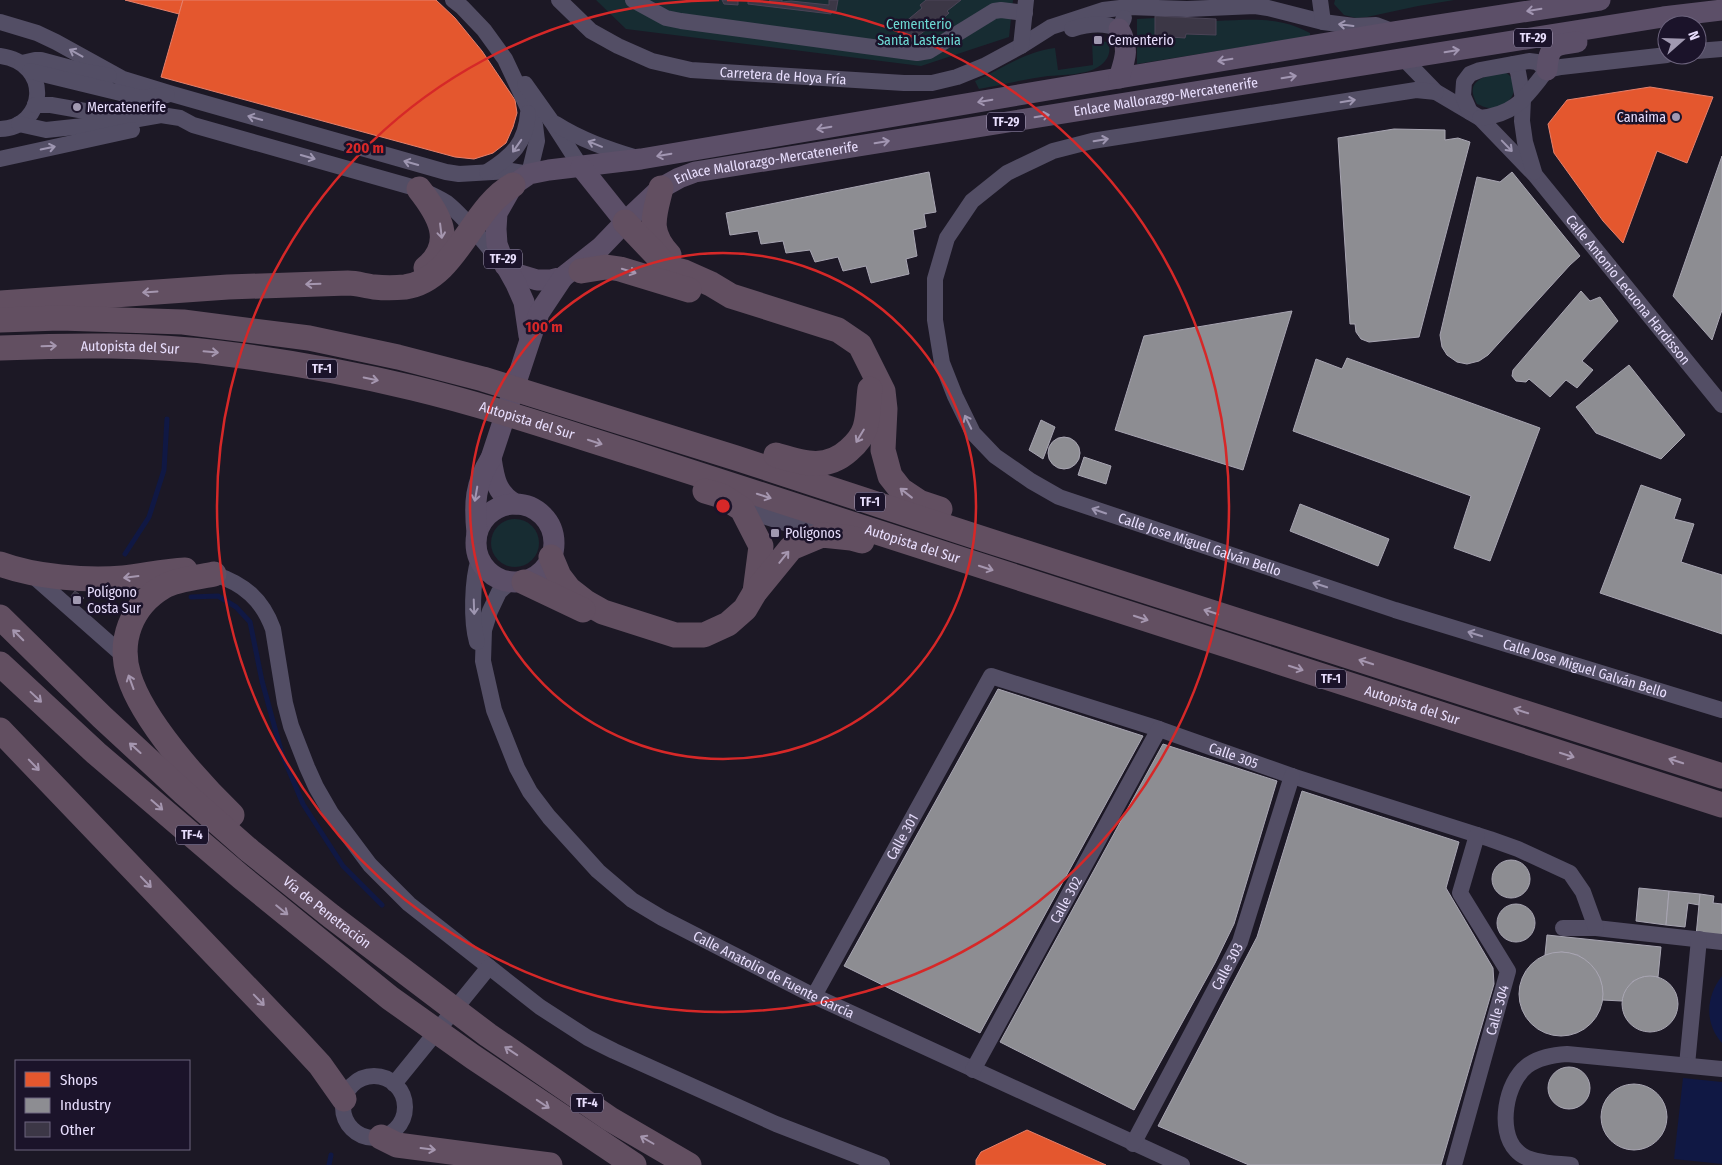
<svg xmlns="http://www.w3.org/2000/svg" width="1722" height="1165" viewBox="0 0 1722 1165" font-family="'Fira Sans Condensed',sans-serif">
  <style>
    .green { fill: #172c32 }
    .water { fill: #101844 }
    .shops { fill: #e4572e; stroke: #e5806c }
    .industry { fill: #8d8d92; stroke: #a8a5b2 }
    .lines { fill: none; stroke-linecap: round; stroke-linejoin: round }
    .stream { stroke: #101844; stroke-width: 5 }
    .building { fill: #3c3746; stroke: #4b4457 }
    .minor { stroke: #534e65; stroke-width: 16 }
    .major { stroke: #5c4f68; stroke-width: 21 }
    .highway { stroke: #624f61; stroke-width: 25 }
    .oneway { stroke: #a296b2 }
    .oneway2 { stroke: #9e96b1 }
    .oneway3 { stroke: #a596af }
    .ring { fill: none; stroke: #d62828; stroke-width: 2.5 }
    .poi-dot { fill: #a199b1; stroke: #1b132a; stroke-width: 2 }
    .labels { text-anchor: middle; dominant-baseline: central; stroke-width: 5; stroke-linejoin: round; paint-order: stroke }
    .shield { fill: #1b132a; stroke: #aaa1be; stroke-width: 1 }
    .shield-label { font-size: 12px; font-weight: bold; fill: #e8defd }
    .park-label { font-size: 14px; fill: #6ddad4; stroke: #1b132a }
    .poi-label { font-size: 14px; fill: #e8defd; stroke: #1b132a; text-anchor: start }
    .street-label { font-size: 14px; fill: #e8defd; stroke: #1b132a }
    .centre { fill: #d62828; stroke: #1b132a; stroke-width: 2.5 }
    .ring-label { font-size: 15px; text-anchor: middle; font-weight: bold; fill: #d62828; stroke: #1b132a; stroke-width: 5; stroke-linejoin: round; paint-order: stroke }
  </style>
  <rect width="100%" height="100%" fill="#1c1825"/>
  <g class="green">
    <polygon points="596,0 1013,0 1009,37 921,66 626,29"/>
    <polygon points="1335,0 1454,0 1418,6 1367,17 1356,18 1344,15 1334,4"/>
    <path d="M1155,18V36L1185,38L1186,34L1216,35V21C1251,20 1279,16 1310,33V36L1137,64V19Z"/>
    <path d="M1092,40L1107,42C1113,51 1107,62 1098,67C1085,75 1063,75 1048,76C1025,79 1002,85 979,89L975,81C1002,69 1026,51 1055,48L1058,70L1093,65Z"/>
    <path d="M1505,72C1525,84 1510,111 1489,108C1485,108 1481,105 1477,104C1463,79 1486,76 1505,72Z"/>
    <circle cx="515" cy="543" r="24"/>
  </g>
  <g class="water">
    <path d="M1722,976V1043C1704,1023 1706,996 1722,976Z"/>
    <polygon points="1683,1078 1722,1082 1722,1164 1674,1159"/>
  </g>
  <g class="shops">
    <polygon points="125,0 183,0 179,14"/>
    <polygon points="183,0 436,0 455,18 482,51 515,100 517,113 513,127 506,143 493,153 474,159 455,157 161,77"/>
    <polygon points="1650,87 1713,97 1687,163 1657,151 1623,243 1603,221 1554,153 1548,124 1567,100"/>
    <polygon points="1027,1130 1106,1165 976,1165 976,1160 981,1152"/>
  </g>
  <g class="industry">
    <polygon points="1394,129 1445,130 1445,140 1458,138 1470,142 1419,337 1369,342 1361,339 1356,332 1355,324 1350,324 1338,138"/>
    <polygon points="1722,156 1722,310 1712,340 1673,296"/>
    <polygon points="929,172 936,212 924,214 926,227 913,230 917,256 906,259 909,274 871,283 866,266 843,271 838,257 815,262 810,250 786,253 783,241 761,244 758,231 730,235 726,213"/>
    <polygon points="1512,172 1580,256 1570,265 1488,355 1479,361 1467,364 1457,362 1447,355 1442,347 1440,335 1477,177 1500,182"/>
    <polygon points="1581,291 1590,301 1600,297 1618,321 1582,361 1593,370 1577,388 1566,380 1550,397 1529,379 1526,382 1516,381 1512,376 1513,370"/>
    <polygon points="1292,311 1243,470 1115,430 1144,336"/>
    <polygon points="1347,358 1540,428 1490,561 1454,548 1471,496 1293,431 1316,359 1342,369"/>
    <polygon points="1629,365 1685,435 1661,459 1596,433 1576,407"/>
    <polygon points="1041,420 1055,427 1043,459 1029,450"/>
    <circle cx="1064" cy="453" r="16"/>
    <polygon points="1084,457 1111,466 1106,484 1078,475"/>
    <polygon points="1641,485 1681,499 1674,519 1694,524 1681,562 1722,575 1722,634 1600,593"/>
    <polygon points="1300,504 1389,539 1378,566 1290,531"/>
    <polygon points="998,689 1143,736 980,1033 844,966"/>
    <polygon points="1163,744 1277,781 1234,924 1215,963 1134,1110 1000,1042"/>
    <polygon points="1302,791 1459,842 1446,888 1493,968 1494,984 1441,1165 1249,1165 1158,1126 1257,937"/>
    <circle cx="1511" cy="879" r="19"/>
    <polygon points="1639,888 1669,891 1666,925 1636,921"/>
    <polygon points="1669,891 1700,894 1699,905 1688,903 1685,927 1666,925"/>
    <polygon points="1700,894 1714,896 1713,903 1722,904 1722,939 1696,936"/>
    <circle cx="1516" cy="923" r="19"/>
    <polygon points="1547,935 1661,947 1658,977 1643,977 1633,981 1625,992 1622,1001 1602,1000 1602,987 1600,978 1596,971 1585,960 1578,955 1562,952 1545,955"/>
    <circle cx="1561" cy="994" r="42"/>
    <circle cx="1650" cy="1004" r="28"/>
    <circle cx="1569" cy="1088" r="21"/>
    <circle cx="1634" cy="1117" r="33"/>
  </g>
  <g class="lines">
    <g class="stream">
      <polyline points="125,554 149,517 164,470 167,419"/>
      <polyline points="191,597 218,596 236,607 250,622 262,681 282,754 303,804 343,866 382,905"/>
      <polyline points="329,1165 331,1155"/>
    </g>
  </g>
  <g class="building">
    <polygon points="722,0 738,0 738,5 724,4"/>
    <polygon points="748,0 769,2 770,0 782,0 782,2 791,1 829,5 829,0 838,0 836,11 832,11 831,14 748,4"/>
    <polygon points="926,0 961,0 947,11 949,13 937,24 935,23 910,42 898,28 922,8 920,5"/>
    <polygon points="1155,16 1216,19 1216,35 1186,34 1185,38 1155,36"/>
    <polygon points="75,591 84,598 79,603 71,596"/>
  </g>
  <g class="lines">
    <g class="minor">
      <path id="s1" d="M559,0L591,31L618,46L652,61L691,70L904,83H932L957,77L984,66L1021,46L1051,27L1103,10L1128,7L1187,9L1255,6L1268,8L1323,22L1354,26L1376,25L1392,31"/>
      <polyline points="633,0 666,18 681,21 917,53 929,51 994,11 1001,10 1025,13"/>
      <polyline points="1320,0 1323,22"/>
      <polyline points="0,22 37,33 56,42 123,79 172,94 446,172 459,174 511,171 529,174 537,141 535,125 528,108 505,59 484,30 462,7 453,0"/>
      <path d="M1072,29C1088,24 1104,22 1119,29L1124,18"/>
      <polyline points="1021,46 1026,0"/>
      <polyline points="1697,51 1722,49"/>
      <path d="M0,56C53,63 46,128 0,129"/>
      <path id="s2" d="M1404,59L1436,92L1480,118L1535,175L1722,405"/>
      <polyline points="22,63 35,60 41,60 86,72 109,76"/>
      <polyline points="1514,64 1518,72 1523,99 1522,121 1525,142 1534,172"/>
      <polyline points="1547,70 1561,67 1667,55"/>
      <polyline points="30,71 141,98 167,95"/>
      <polyline points="525,84 552,122 581,167"/>
      <path id="s3" d="M1436,92L1416,90L1092,141L1053,151L1007,173L972,201L947,238L935,279V320L942,363L955,396L973,433L995,456L1031,481L1059,497L1395,610L1722,710"/>
      <polyline points="35,105 51,105 119,117"/>
      <polyline points="1470,112 1463,96 1464,82 1470,74 1480,70 1529,61 1537,62 1547,70"/>
      <path d="M1480,118C1517,114 1525,97 1547,70"/>
      <path d="M19,124L46,130L121,122L161,115L180,118L193,125L419,189C428,193 438,197 447,203C467,219 483,242 500,261"/>
      <path d="M556,124C581,140 608,149 637,158"/>
      <polyline points="0,159 132,130"/>
      <path d="M487,172C512,156 526,143 528,113"/>
      <polyline points="742,509 822,535"/>
      <polyline points="31,574 125,657"/>
      <path d="M214,574C244,584 262,599 273,629L285,703L291,726L307,767L316,787L331,813L370,865L409,904L540,1007L588,1038L614,1051L776,1124L882,1165"/>
      <path id="s4" d="M510,582L499,592L490,611L484,630L483,661L494,710L517,768L530,792L549,817L598,871L632,900L662,918L814,996L1182,1165"/>
      <path d="M477,642C471,621 472,580 479,559"/>
      <polyline points="1563,928 1596,928 1722,942"/>
      <path id="s5" d="M814,996L991,676L1159,729L1292,776L1490,839L1518,849L1570,873L1583,892L1596,928"/>
      <polyline points="1687,1065 1699,939"/>
      <path id="s6" d="M973,1070L1159,729"/>
      <circle cx="374" cy="1107" r="31"/>
      <polyline points="394,1084 489,967"/>
      <path id="s7" d="M1133,1144L1240,942L1292,776"/>
      <path id="s8" d="M1454,1165L1508,971L1460,893L1477,835"/>
      <path d="M1571,1165C1555,1163 1528,1164 1516,1150C1497,1130 1506,1082 1527,1066C1539,1057 1553,1055 1567,1054L1722,1069"/>
    </g>
    <g class="major">
      <path id="s9" d="M1600,0L1394,32L1119,78L641,159L549,170L529,174L513,185L497,213L496,229L497,244L505,266L517,274L537,280H551L563,277L601,247L625,222L661,188L679,178L695,172L1663,17L1722,10"/>
      <path d="M1547,70C1549,45 1554,45 1577,42"/>
      <path d="M1119,78C1125,59 1130,48 1119,29"/>
      <polyline points="581,167 625,222"/>
      <polyline points="506,266 516,284 524,302 529,336"/>
      <path d="M491,458C494,478 496,493 515,504"/>
      <circle cx="515" cy="543" r="39"/>
      <path d="M477,533C474,503 475,484 491,458L539,313L563,277"/>
    </g>
    <g class="highway">
      <path d="M661,188C654,217 647,231 669,255"/>
      <path d="M419,189C438,213 457,243 426,268"/>
      <polyline points="625,222 664,263 672,269 684,272 711,284 731,296 838,330 860,345 883,391 885,409 883,450 890,476 901,490 919,502 940,509"/>
      <polyline points="581,271 606,267 620,269 689,290"/>
      <path d="M0,303L228,287L348,283C357,283 365,286 374,287C384,288 395,288 405,287C456,280 471,208 513,185"/>
      <polyline points="0,320 60,318 183,322 309,338 398,357 483,379 736,458 974,536 1722,776"/>
      <path id="s10" d="M0,348C73,345 147,344 219,353C284,361 350,373 413,388C488,406 561,431 635,454L1722,805"/>
      <path d="M776,455C803,463 826,471 849,450C856,444 862,437 865,428C869,415 868,402 870,389"/>
      <polyline points="705,491 722,496 742,509 761,546 755,592"/>
      <polyline points="551,557 559,576 569,589 587,603 603,612 675,635 704,635 728,624 745,609 755,592 791,548 822,535 851,538 862,541"/>
      <path d="M0,564C35,577 86,581 123,578C143,576 164,571 185,570"/>
      <path d="M214,574C200,577 174,580 163,587C131,606 118,641 129,676C143,721 198,782 232,815"/>
      <polyline points="524,582 583,610"/>
      <path id="s11" d="M0,617L102,717L183,792L250,851L331,916L488,1035L610,1119L689,1165"/>
      <polyline points="0,664 96,753 241,877 390,998 473,1057 634,1165"/>
      <polyline points="0,730 295,1038 320,1065 344,1099"/>
      <polyline points="381,1137 397,1145 550,1165"/>
    </g>
  </g>
  <defs><path id="oneway-shaft" d="M-6 0H5M1.5-3L5.5 0L1.5 3" fill="none" stroke-width="1.6" stroke-linecap="round" stroke-linejoin="round" transform="scale(1.25)"/></defs>
  <g class="oneway">
    <use href="#oneway-shaft" transform="translate(1534 10) rotate(171)"/>
    <use href="#oneway-shaft" transform="translate(1452 51) rotate(-9)"/>
    <use href="#oneway-shaft" transform="translate(1225 60) rotate(171)"/>
    <use href="#oneway-shaft" transform="translate(1289 77) rotate(-9)"/>
    <use href="#oneway-shaft" transform="translate(985 101) rotate(170)"/>
    <use href="#oneway-shaft" transform="translate(1042 116) rotate(-9)"/>
    <use href="#oneway-shaft" transform="translate(824 128) rotate(170)"/>
    <use href="#oneway-shaft" transform="translate(882 142) rotate(-9)"/>
    <use href="#oneway-shaft" transform="translate(664 155) rotate(170)"/>
    <use href="#oneway-shaft" transform="translate(476 494) rotate(100)"/>
  </g>
  <g class="oneway2">
    <use href="#oneway-shaft" transform="translate(1346 25) rotate(-173)"/>
    <use href="#oneway-shaft" transform="translate(76 53) rotate(-151)"/>
    <use href="#oneway-shaft" transform="translate(1348 101) rotate(-9)"/>
    <use href="#oneway-shaft" transform="translate(255 118) rotate(-164)"/>
    <use href="#oneway-shaft" transform="translate(1101 140) rotate(-9)"/>
    <use href="#oneway-shaft" transform="translate(595 144) rotate(-158)"/>
    <use href="#oneway-shaft" transform="translate(517 146) rotate(125)"/>
    <use href="#oneway-shaft" transform="translate(1507 146) rotate(46)"/>
    <use href="#oneway-shaft" transform="translate(48 148) rotate(-12)"/>
    <use href="#oneway-shaft" transform="translate(308 157) rotate(16)"/>
    <use href="#oneway-shaft" transform="translate(411 163) rotate(-164)"/>
    <use href="#oneway-shaft" transform="translate(968 422) rotate(-116)"/>
    <use href="#oneway-shaft" transform="translate(1099 511) rotate(-161)"/>
    <use href="#oneway-shaft" transform="translate(1320 585) rotate(-162)"/>
    <use href="#oneway-shaft" transform="translate(474 607) rotate(88)"/>
    <use href="#oneway-shaft" transform="translate(1475 634) rotate(-163)"/>
  </g>
  <g class="oneway3">
    <use href="#oneway-shaft" transform="translate(441 231) rotate(83)"/>
    <use href="#oneway-shaft" transform="translate(629 271) rotate(17)"/>
    <use href="#oneway-shaft" transform="translate(313 284) rotate(178)"/>
    <use href="#oneway-shaft" transform="translate(150 292) rotate(176)"/>
    <use href="#oneway-shaft" transform="translate(49 346) rotate(-2)"/>
    <use href="#oneway-shaft" transform="translate(211 352) rotate(5)"/>
    <use href="#oneway-shaft" transform="translate(371 379) rotate(12)"/>
    <use href="#oneway-shaft" transform="translate(860 436) rotate(121)"/>
    <use href="#oneway-shaft" transform="translate(595 442) rotate(18)"/>
    <use href="#oneway-shaft" transform="translate(906 493) rotate(-142)"/>
    <use href="#oneway-shaft" transform="translate(764 496) rotate(18)"/>
    <use href="#oneway-shaft" transform="translate(784 557) rotate(-51)"/>
    <use href="#oneway-shaft" transform="translate(986 568) rotate(18)"/>
    <use href="#oneway-shaft" transform="translate(131 577) rotate(173)"/>
    <use href="#oneway-shaft" transform="translate(1211 612) rotate(-162)"/>
    <use href="#oneway-shaft" transform="translate(1141 618) rotate(18)"/>
    <use href="#oneway-shaft" transform="translate(18 635) rotate(-135)"/>
    <use href="#oneway-shaft" transform="translate(1366 662) rotate(-162)"/>
    <use href="#oneway-shaft" transform="translate(1296 668) rotate(18)"/>
    <use href="#oneway-shaft" transform="translate(131 682) rotate(-110)"/>
    <use href="#oneway-shaft" transform="translate(36 697) rotate(43)"/>
    <use href="#oneway-shaft" transform="translate(1521 711) rotate(-162)"/>
    <use href="#oneway-shaft" transform="translate(135 748) rotate(-138)"/>
    <use href="#oneway-shaft" transform="translate(1567 755) rotate(18)"/>
    <use href="#oneway-shaft" transform="translate(1676 761) rotate(-162)"/>
    <use href="#oneway-shaft" transform="translate(34 765) rotate(46)"/>
    <use href="#oneway-shaft" transform="translate(157 805) rotate(41)"/>
    <use href="#oneway-shaft" transform="translate(146 882) rotate(46)"/>
    <use href="#oneway-shaft" transform="translate(282 910) rotate(39)"/>
    <use href="#oneway-shaft" transform="translate(259 1000) rotate(46)"/>
    <use href="#oneway-shaft" transform="translate(511 1051) rotate(-146)"/>
    <use href="#oneway-shaft" transform="translate(543 1104) rotate(34)"/>
    <use href="#oneway-shaft" transform="translate(647 1140) rotate(-150)"/>
    <use href="#oneway-shaft" transform="translate(428 1149) rotate(7)"/>
  </g>
  <g class="ring">
    <circle cx="723" cy="506" r="253"/>
    <path d="M727 0A506 506 0 1 1 719 0"/>
  </g>
  <g class="poi-dot">
    <rect x="1093" y="35" width="10" height="10" rx="2.5"/>
    <circle cx="77" cy="107" r="5"/>
    <circle cx="1676" cy="117" r="5"/>
    <rect x="770" y="528" width="10" height="10" rx="2.5"/>
    <rect x="72" y="595" width="10" height="10" rx="2.5"/>
  </g>
  <g class="labels">
    <g class="shield">
      <rect x="1514" y="28.5" width="38" height="19" rx="4"/>
      <rect x="987" y="112.5" width="38" height="19" rx="4"/>
      <rect x="484" y="249.5" width="38" height="19" rx="4"/>
      <rect x="307" y="359.5" width="30" height="19" rx="4"/>
      <rect x="855" y="492.5" width="30" height="19" rx="4"/>
      <rect x="1316" y="669.5" width="30" height="19" rx="4"/>
      <rect x="176" y="825.5" width="32" height="19" rx="4"/>
      <rect x="571" y="1093.5" width="32" height="19" rx="4"/>
    </g>
    <g class="shield-label">
      <text x="1533" y="38">TF-29</text>
      <text x="1006" y="122">TF-29</text>
      <text x="503" y="259">TF-29</text>
      <text x="322" y="369">TF-1</text>
      <text x="870" y="502">TF-1</text>
      <text x="1331" y="679">TF-1</text>
      <text x="192" y="835">TF-4</text>
      <text x="587" y="1103">TF-4</text>
    </g>
    <g class="park-label">
      <text x="919" y="24">Cementerio<tspan x="919" dy="16">Santa Lastenia</tspan></text>
    </g>
    <g class="poi-label">
      <text x="1108" y="40">Cementerio</text>
      <text x="87" y="107">Mercatenerife</text>
      <text x="1666" y="117" text-anchor="end">Canaima</text>
      <text x="785" y="533">Polígonos</text>
      <text x="87" y="592">Polígono<tspan x="87" dy="16">Costa Sur</tspan></text>
    </g>
    <g class="street-label">
      <text stroke="none"><textPath href="#s1" startOffset="245">Carretera de Hoya Fría</textPath></text>
      <text stroke="none"><textPath href="#s9" startOffset="1900">Enlace Mallorazgo-Mercatenerife</textPath></text>
      <text stroke="none"><textPath href="#s9" startOffset="1495">Enlace Mallorazgo-Mercatenerife</textPath></text>
      <text stroke="none"><textPath href="#s2" startOffset="324">Calle Antonio Lecuona Hardisson</textPath></text>
      <text stroke="none"><textPath href="#s10" startOffset="130">Autopista del Sur</textPath></text>
      <text stroke="none"><textPath href="#s10" startOffset="535">Autopista del Sur</textPath></text>
      <text stroke="none"><textPath href="#s10" startOffset="940">Autopista del Sur</textPath></text>
      <text stroke="none"><textPath href="#s3" startOffset="989">Calle Jose Miguel Galván Bello</textPath></text>
      <text stroke="none"><textPath href="#s3" startOffset="1394">Calle Jose Miguel Galván Bello</textPath></text>
      <text stroke="none"><textPath href="#s10" startOffset="1465">Autopista del Sur</textPath></text>
      <text stroke="none"><textPath href="#s5" startOffset="621">Calle 305</textPath></text>
      <text stroke="none"><textPath href="#s5" startOffset="182">Calle 301</textPath></text>
      <text stroke="none"><textPath href="#s6" startOffset="194">Calle 302</textPath></text>
      <text stroke="none"><textPath href="#s11" startOffset="441">Vía de Penetración</textPath></text>
      <text stroke="none"><textPath href="#s7" startOffset="201">Calle 303</textPath></text>
      <text stroke="none"><textPath href="#s4" startOffset="536">Calle Anatolio de Fuente García</textPath></text>
      <text stroke="none"><textPath href="#s8" startOffset="161">Calle 304</textPath></text>
    </g>
  </g>
  <circle cx="723" cy="506" r="8" class="centre"/>
  <g class="ring-label">
    <text x="365" y="153">200 m</text>
    <text x="544" y="332">100 m</text>
  </g>
  <rect x="15" y="1060" width="175" height="90" fill="#1b132a" stroke="#6d647e"/>
  <rect x="25" y="1072" width="25" height="15" fill="#e4572e" stroke="#6d647e"/>
  <text x="60" y="1085" font-size="15" fill="#e8defd">Shops</text>
  <rect x="25" y="1098" width="25" height="15" fill="#8d8d92" stroke="#6d647e"/>
  <text x="60" y="1110" font-size="15" fill="#e8defd">Industry</text>
  <rect x="25" y="1122" width="25" height="15" fill="#3c3746" stroke="#6d647e"/>
  <text x="60" y="1135" font-size="15" fill="#e8defd">Other</text>
  <g transform="translate(1682 40) rotate(70)"><circle r="24" fill="#1b132a" stroke="#6d647e"/>
  <path d="M0-4L9 19L0 12L-9 19Z" fill="#a199b1"/>
  <text y="-8" font-size="14" font-weight="bold" text-anchor="middle" fill="#e8defd">N</text>
  </g>
</svg>
